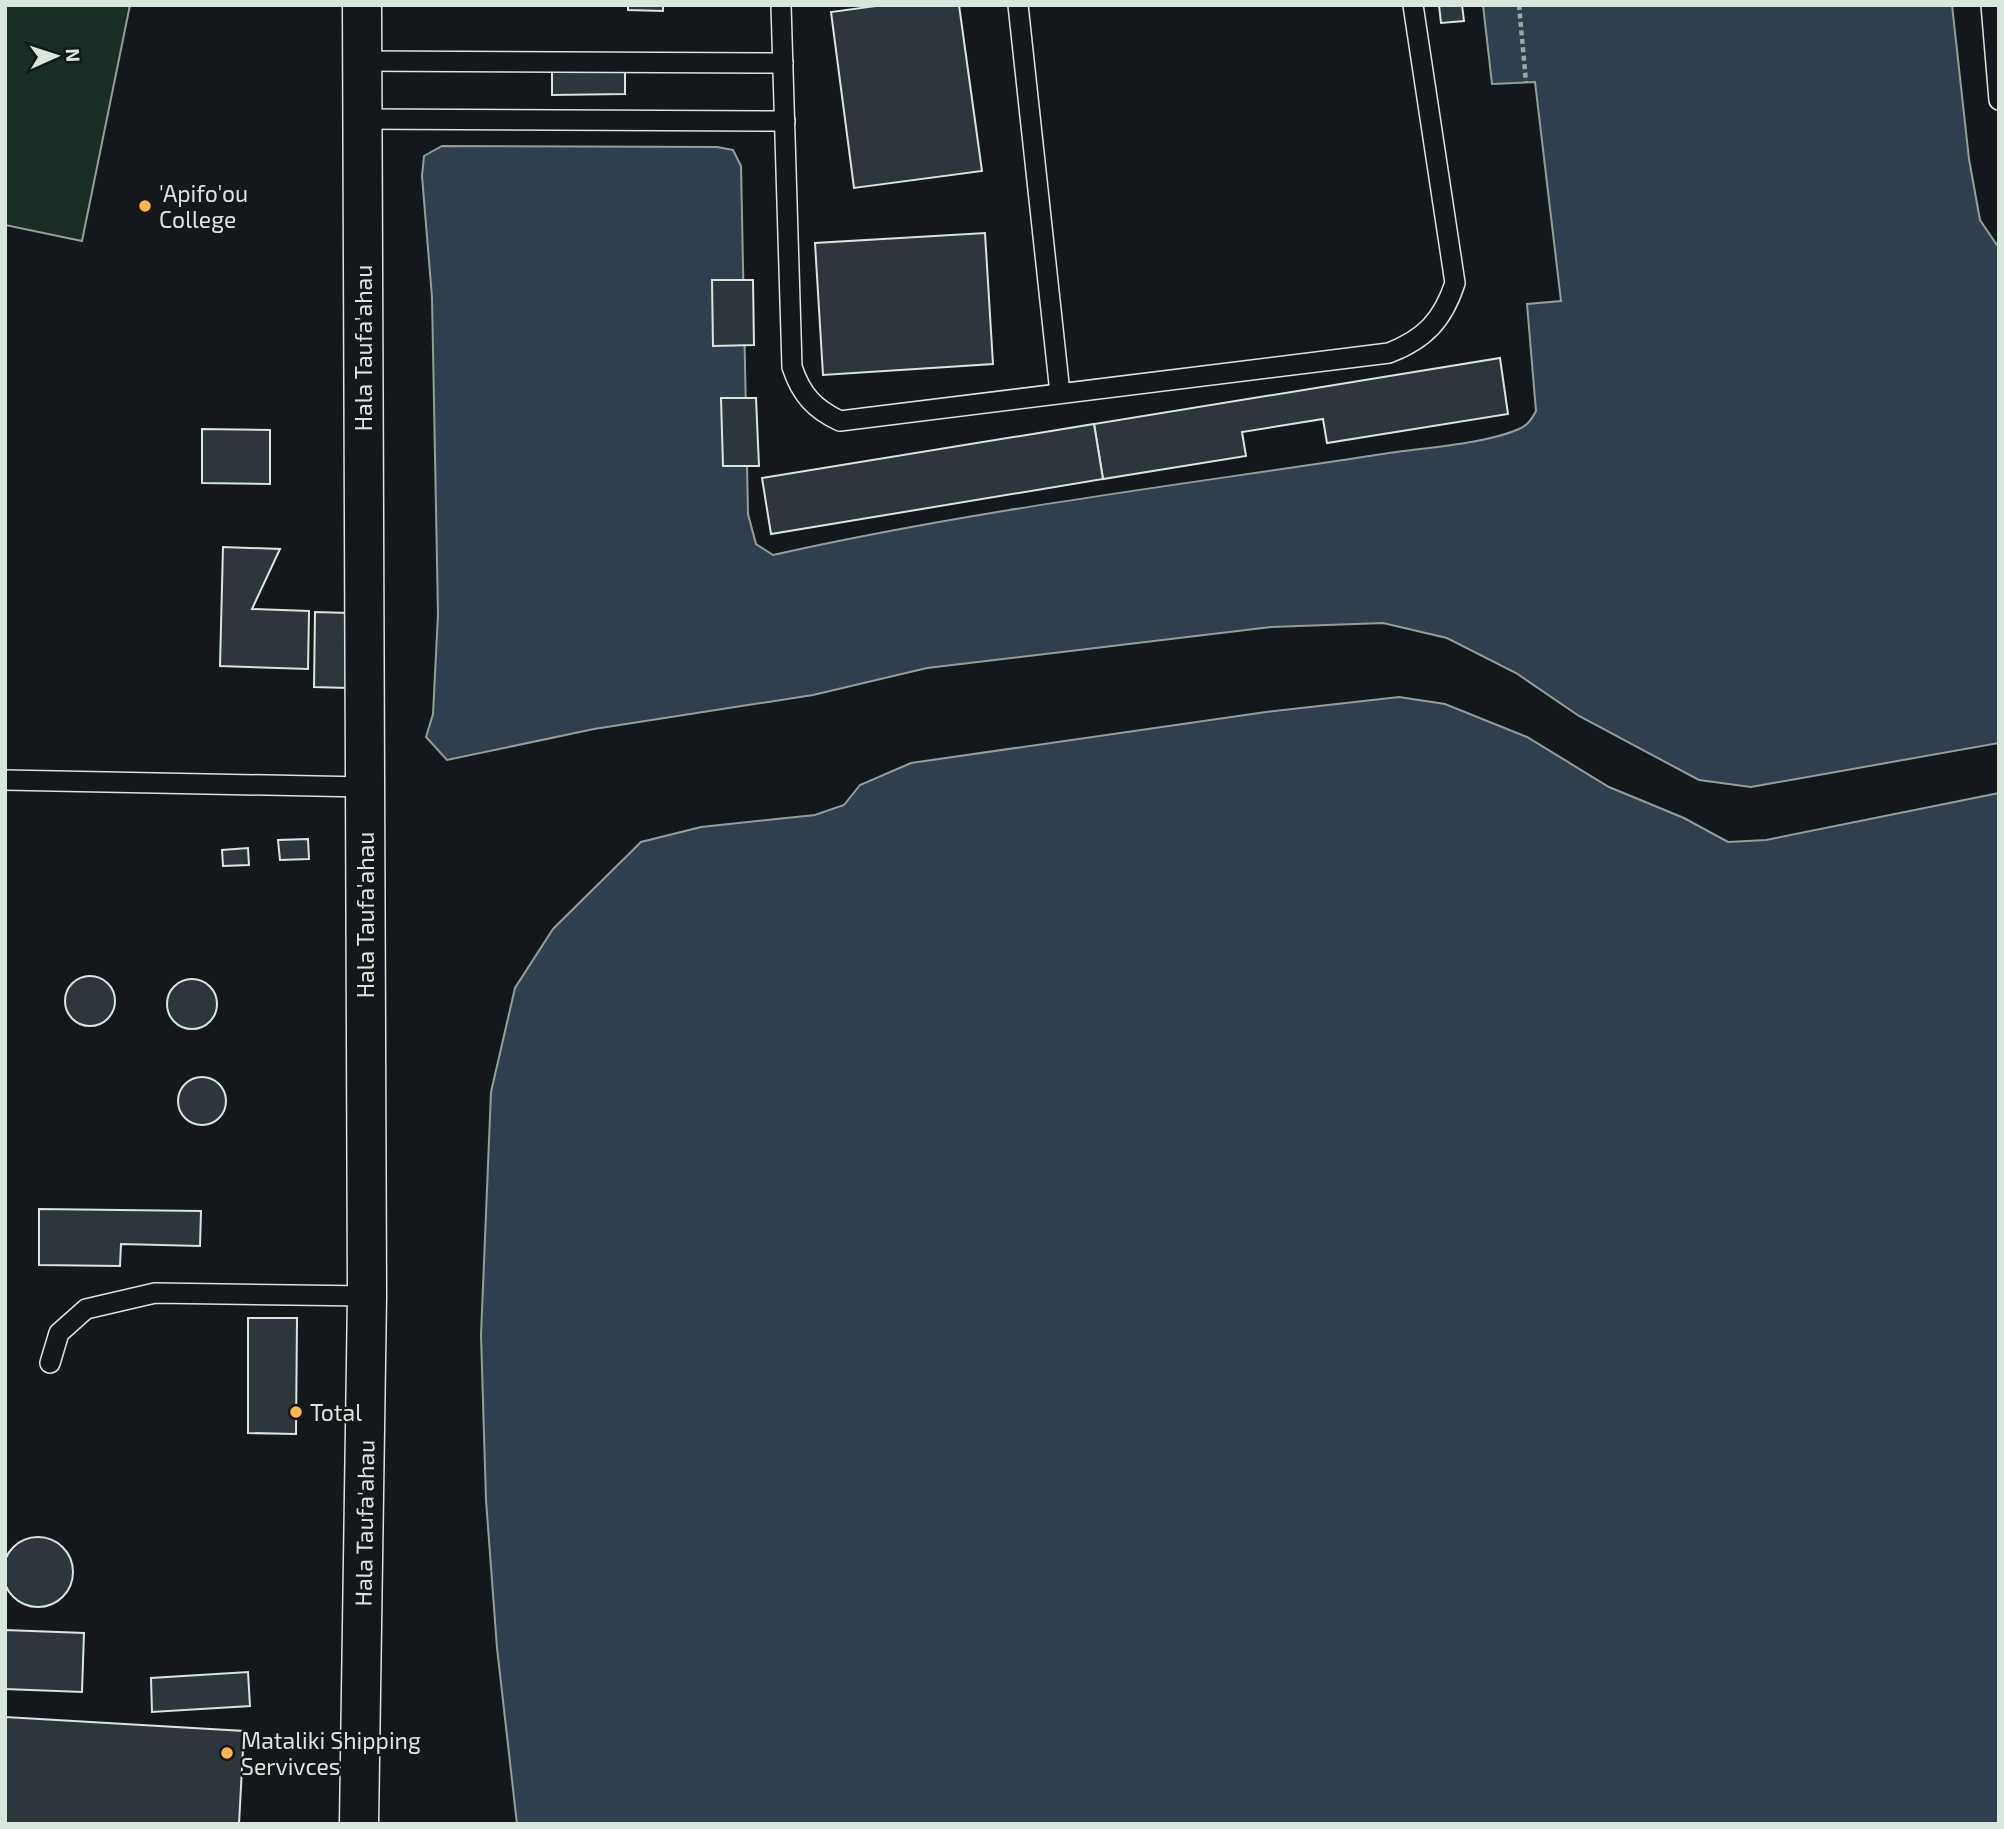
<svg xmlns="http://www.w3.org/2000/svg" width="2004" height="1829" viewBox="0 0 2004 1829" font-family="'Exo 2',sans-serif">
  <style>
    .green { fill: #1a2d24; stroke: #939e99; stroke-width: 2 }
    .water { fill: #2f3f4d; stroke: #939e99; stroke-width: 2 }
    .building { fill: #2c363c; stroke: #d8e6dc; stroke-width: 2 }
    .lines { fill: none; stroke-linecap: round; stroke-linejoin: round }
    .service-casing { stroke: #d8e6dc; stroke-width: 22 }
    .tertiary-casing { stroke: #d8e6dc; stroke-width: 41 }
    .path { stroke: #9da8a2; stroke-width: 4.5; stroke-dasharray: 5 3.5; stroke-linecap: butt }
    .service { stroke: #14181c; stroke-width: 19 }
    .tertiary { stroke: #14181c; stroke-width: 38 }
    .poi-dot { fill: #ffb74d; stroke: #14181c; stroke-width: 2.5 }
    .labels { text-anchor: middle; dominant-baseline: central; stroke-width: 5; stroke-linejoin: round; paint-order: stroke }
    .poi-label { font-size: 23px; fill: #d8e6dc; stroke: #14181c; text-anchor: start }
    .street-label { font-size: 23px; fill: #d8e6dc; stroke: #14181c }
  </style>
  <rect width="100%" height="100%" fill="#14181c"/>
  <polygon class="green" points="5,5 130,5 82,241 5,225"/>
  <g class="water">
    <path d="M1483,5H1952L1969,159L1980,220L1999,248V743L1751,787L1699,780L1579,716L1516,673L1447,638L1383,623L1271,627L927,668L813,695L594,729L447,760L426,737L433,714L438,614L432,297L422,176L424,156L442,146L717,147L733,150L741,166L748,514L756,544L773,555C974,510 1180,485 1383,454C1420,448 1486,444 1519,429C1528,425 1532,419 1536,411L1527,304L1561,301L1535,82L1492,84Z"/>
    <polygon points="1399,697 1445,704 1527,737 1609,787 1684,818 1728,842 1766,840 1999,793 1999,1824 517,1824 497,1648 486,1500 481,1335 491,1092 515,988 553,929 641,842 701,827 815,815 844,805 860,785 911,763 1266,712"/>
  </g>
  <g class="building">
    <polygon points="628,5 663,5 663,11 628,10"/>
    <polygon points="883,5 959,5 982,171 854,188 831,12"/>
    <polygon points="1439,5 1462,5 1464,21 1441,23"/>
    <polygon points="625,68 625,94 552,95 552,70"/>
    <polygon points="985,233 993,364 823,375 815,243"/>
    <polygon points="712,280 753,280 754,345 713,346"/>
    <polygon points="1500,358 1508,414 1327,443 1323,419 1242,432 1246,456 1103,479 1094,424"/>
    <polygon points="721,398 756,398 759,466 723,466"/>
    <polygon points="1094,424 1103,479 771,534 762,478"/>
    <polygon points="202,429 270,430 270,484 202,483"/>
    <polygon points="223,547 280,549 252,609 309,611 308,669 220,666"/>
    <polygon points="315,612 350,613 348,688 314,687"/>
    <polygon points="308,839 309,859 280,860 278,840"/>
    <polygon points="248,848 249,865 223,866 222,850"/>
    <circle cx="90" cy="1001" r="25"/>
    <circle cx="192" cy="1004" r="25"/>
    <circle cx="202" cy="1101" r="24"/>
    <polygon points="39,1209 201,1211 200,1246 121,1244 120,1266 39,1265"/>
    <polygon points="248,1318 297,1318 296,1434 248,1433"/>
    <circle cx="38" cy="1572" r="35"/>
    <polygon points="5,1630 84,1633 82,1692 5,1689"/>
    <polygon points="248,1672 250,1706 152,1712 151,1678"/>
    <polygon points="5,1717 244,1731 239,1824 5,1824"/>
  </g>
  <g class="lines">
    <defs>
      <g id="service">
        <path d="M781,5L792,367C801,394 814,409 840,421L1389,353C1425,339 1443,320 1455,283L1413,5"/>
        <polyline points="1018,5 1060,393"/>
        <polyline points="1991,5 1999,100"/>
        <polyline points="362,61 783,63"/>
        <polyline points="362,119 785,121"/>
        <polyline points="5,780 364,787"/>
        <polyline points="50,1363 59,1333 86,1309 155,1293 367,1296"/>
      </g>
      <polyline id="tertiary" points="359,1824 367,1296 362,5"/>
    </defs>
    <use href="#service" class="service-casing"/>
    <use href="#tertiary" class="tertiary-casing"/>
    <polyline class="path" points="1519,5 1526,82"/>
    <use href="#service" class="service"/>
    <use href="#tertiary" class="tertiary"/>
  </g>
  <g class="poi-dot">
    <circle cx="145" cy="206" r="7"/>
    <circle cx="296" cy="1412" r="7"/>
    <circle cx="227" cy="1753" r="7"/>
  </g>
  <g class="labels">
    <g class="poi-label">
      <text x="159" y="193">'Apifo'ou<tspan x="159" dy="26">College</tspan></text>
      <text x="310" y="1412">Total</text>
      <text x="241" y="1740">Mataliki Shipping<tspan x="241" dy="26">Servivces</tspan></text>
    </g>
    <g class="street-label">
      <text transform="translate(363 348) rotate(-90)">Hala Taufa'ahau</text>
      <text transform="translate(365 915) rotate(-90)">Hala Taufa'ahau</text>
      <text transform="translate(364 1523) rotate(-89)">Hala Taufa'ahau</text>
    </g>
  </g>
  <rect width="2004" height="1829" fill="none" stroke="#d8e6dc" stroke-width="14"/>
  <g transform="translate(56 56) rotate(87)" stroke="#14181c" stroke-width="5" paint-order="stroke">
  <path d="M0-5L12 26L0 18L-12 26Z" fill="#d8e6dc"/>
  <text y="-10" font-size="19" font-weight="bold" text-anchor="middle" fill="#d8e6dc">N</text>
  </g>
</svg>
